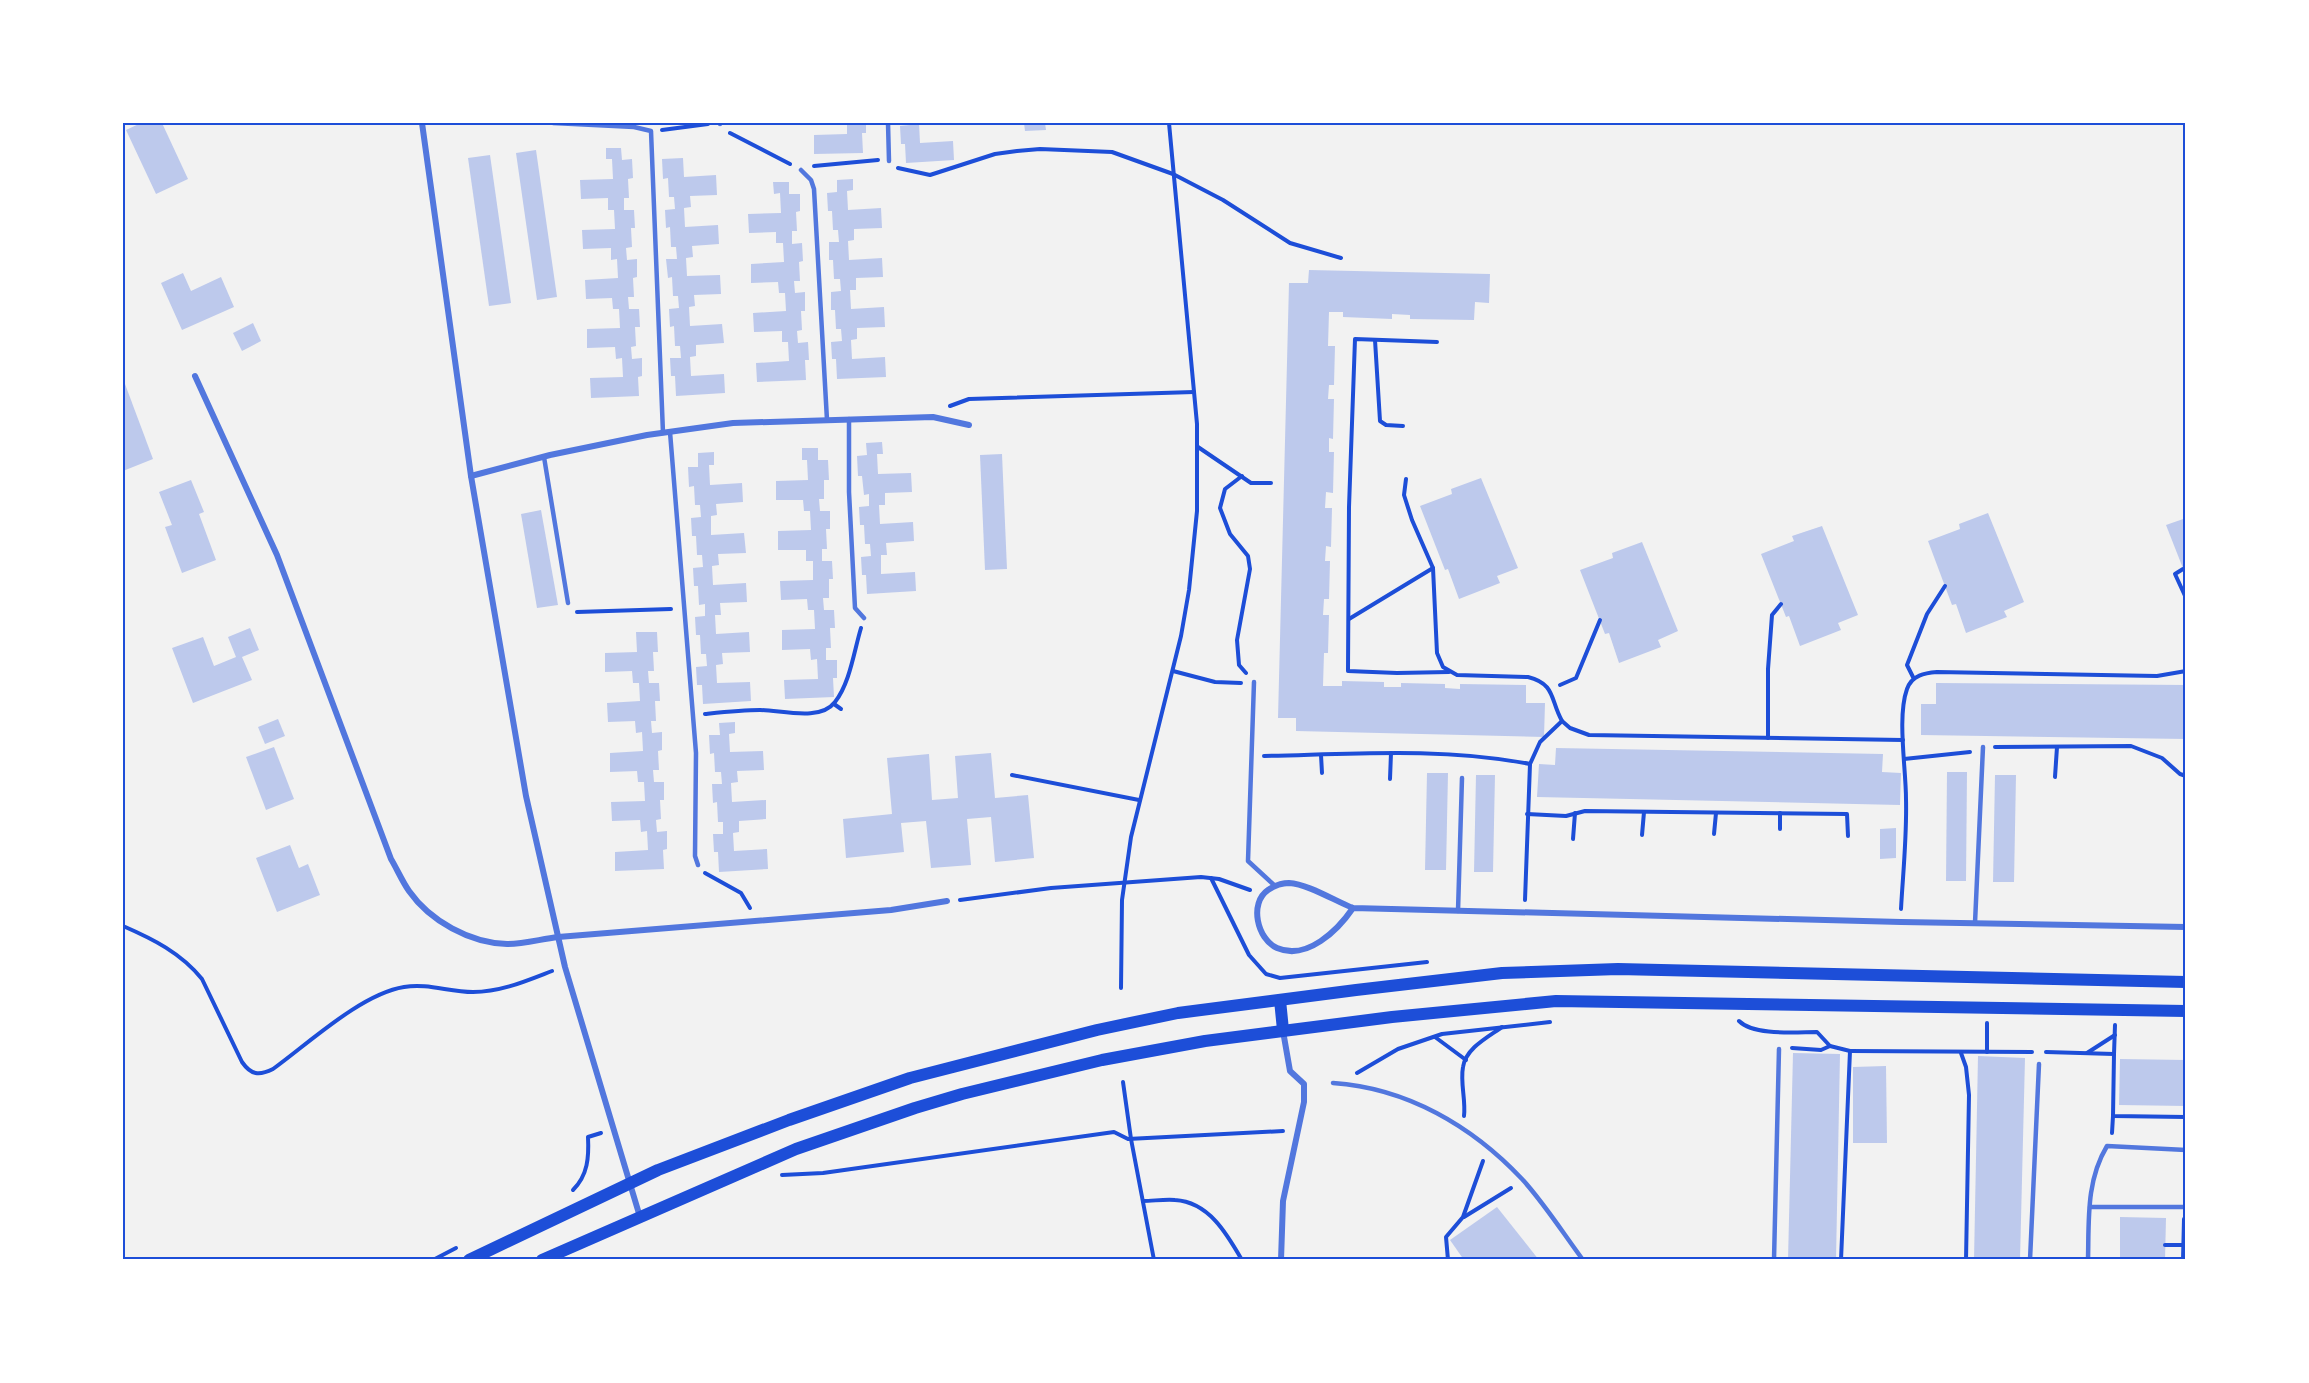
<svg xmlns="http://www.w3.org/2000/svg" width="2309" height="1383" viewBox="0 0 2309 1383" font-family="'Noto Sans',sans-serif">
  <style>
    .building { fill: #bdc9ec }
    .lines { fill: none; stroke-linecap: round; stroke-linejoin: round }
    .path { stroke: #1d4ed8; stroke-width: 4 }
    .service { stroke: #5277de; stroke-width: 4.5 }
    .minor { stroke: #5277de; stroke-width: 6 }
    .secondary { stroke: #1d4ed8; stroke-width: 12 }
    .neatline { fill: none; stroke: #1d4ed8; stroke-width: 2 }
  </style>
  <rect width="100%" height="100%" fill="#f2f2f2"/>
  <g class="building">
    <polygon points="141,123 162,123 188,179 156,194 126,130"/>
    <polygon points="847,123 866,123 866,133 862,133 863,153 814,154 814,135 847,134"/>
    <polygon points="910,123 919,123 920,143 953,141 954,160 906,163 905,144 901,144 900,126 910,125"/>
    <polygon points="1024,123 1045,123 1046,130 1025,131"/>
    <polygon points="606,148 621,148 622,160 632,159 633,178 628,179 629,198 624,198 624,210 634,210 635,228 631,228 632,247 626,248 627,260 637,259 637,277 633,278 634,297 628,297 629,309 639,309 640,327 635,327 636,346 631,347 632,359 642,358 642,376 638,377 639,396 591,398 590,378 623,377 622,358 616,359 615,347 587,348 587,329 620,328 619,309 613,309 612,298 586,299 585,280 618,278 617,259 611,260 611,248 583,249 582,230 615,229 614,210 608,210 608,198 581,199 580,180 613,179 612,159 606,159"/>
    <polygon points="536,150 557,297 537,300 516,153"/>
    <polygon points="490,155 511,303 489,306 468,158"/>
    <polygon points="683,158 684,177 716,175 717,195 690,196 691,207 684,208 685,227 718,225 719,244 692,246 693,257 686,258 687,276 720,275 721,294 694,295 695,306 689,307 690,326 722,324 724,343 696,345 696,356 690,357 691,376 724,374 725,393 676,396 675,376 671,376 670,358 681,358 680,346 675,346 674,326 670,327 669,309 679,308 678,296 673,296 672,277 668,278 666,259 677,259 676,247 671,247 670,227 666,228 665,210 675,209 674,197 669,197 668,178 663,179 662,159"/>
    <polygon points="853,179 853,190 847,191 848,210 881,208 882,228 854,229 854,240 848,241 849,260 882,258 883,277 856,278 856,290 850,290 851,309 884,307 885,327 857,328 857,339 851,340 852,359 885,357 886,377 837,379 836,359 832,359 831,342 842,341 841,329 836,329 835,310 831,310 831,292 841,291 840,279 834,279 833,260 829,260 829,242 839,242 838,230 833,230 832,211 828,211 827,193 837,192 837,180"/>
    <polygon points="773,182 789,182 789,194 800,194 800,211 796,212 797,231 792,231 792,244 802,243 803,261 799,262 800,281 794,281 795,293 805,292 805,311 801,311 802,330 797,331 798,343 808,342 809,360 805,360 806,380 757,382 756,363 789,361 788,342 782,342 782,331 754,332 753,313 786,311 785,293 779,293 778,282 751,283 751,264 784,262 783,243 776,243 776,232 749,233 748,214 781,213 780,193 774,194"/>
    <polygon points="1309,270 1490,274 1489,303 1475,302 1474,320 1410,319 1410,315 1392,314 1392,319 1343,317 1343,312 1329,312 1328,346 1335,346 1334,385 1329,385 1328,399 1334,399 1333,439 1329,438 1329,452 1334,452 1333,493 1326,492 1325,508 1332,508 1331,547 1326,546 1325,561 1330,561 1329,599 1324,599 1323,615 1329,615 1328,653 1324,653 1323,686 1342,686 1342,681 1384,682 1384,687 1401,687 1401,683 1445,684 1445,688 1460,689 1460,684 1526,685 1526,703 1545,703 1544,737 1296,731 1296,718 1278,718 1289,283 1308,283"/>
    <polygon points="183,273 191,291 221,277 234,307 182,330 161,283"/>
    <polygon points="253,323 261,341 242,351 233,333"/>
    <polygon points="125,384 153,459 123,471 123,385"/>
    <polygon points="882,442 883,454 877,454 878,474 911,473 912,492 885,493 885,505 879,505 880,524 913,522 914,541 886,543 887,555 881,555 881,574 915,572 916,591 867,594 866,575 862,575 861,557 871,556 870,544 865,544 864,525 860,525 859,507 869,506 869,494 864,495 862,476 858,476 857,456 867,455 866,443"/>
    <polygon points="802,448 818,448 818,460 828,460 829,480 824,480 824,499 819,499 820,511 830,511 830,529 826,529 827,549 822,549 822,561 832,561 833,579 829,579 829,598 823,598 824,610 834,610 835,628 830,628 831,648 826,648 826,660 837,660 837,678 833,678 834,697 785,699 784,680 818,679 817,659 811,660 810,649 782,650 782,630 815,629 814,610 808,610 807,599 781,600 780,581 813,580 813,561 806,561 806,550 778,550 778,531 811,530 810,511 804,511 803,500 776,500 776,481 808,480 807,460 802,460"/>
    <polygon points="714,452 714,465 709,465 710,485 742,483 743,502 716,504 717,515 711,516 711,535 744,533 746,553 718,554 719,565 712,566 713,585 746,583 747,602 720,603 721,615 715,615 716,634 749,632 750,652 722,653 723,664 716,665 717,683 750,682 751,701 703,704 702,685 697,685 696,667 707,666 706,654 701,654 700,635 696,635 695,617 705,616 705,604 699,605 698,586 694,586 693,568 703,567 702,555 697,555 696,536 692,536 691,518 701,517 700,505 695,505 694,486 689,487 688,467 698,467 698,453"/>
    <polygon points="1002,454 1007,569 985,570 980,455"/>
    <polygon points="1481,478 1518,568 1497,576 1500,583 1459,599 1448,569 1445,570 1420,506 1452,494 1451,489"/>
    <polygon points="191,480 204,512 199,514 216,560 182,573 165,527 172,525 159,492"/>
    <polygon points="541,510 558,605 537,608 521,514"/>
    <polygon points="1988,513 2024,602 2004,611 2007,617 1966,633 1956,604 1952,605 1928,541 1960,529 1959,524"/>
    <polygon points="2186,518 2186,576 2166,525"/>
    <polygon points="1822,526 1858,615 1838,623 1841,630 1800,646 1789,616 1786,617 1761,554 1794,541 1792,536"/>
    <polygon points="1642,542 1678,631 1658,640 1661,647 1619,663 1609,633 1605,634 1580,570 1613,558 1612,553"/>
    <polygon points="250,628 259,650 242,657 252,680 193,703 172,648 203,637 214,666 236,657 228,637"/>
    <polygon points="636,632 657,632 658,652 653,652 654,671 648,671 649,683 659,683 660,701 655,701 656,721 651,721 652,733 662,732 662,750 658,751 659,770 653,770 654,782 664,782 664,800 660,800 661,819 656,820 657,832 667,831 667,849 663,850 664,869 615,871 615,852 648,850 647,831 641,832 640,820 612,821 611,802 645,801 644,782 638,782 637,771 610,772 610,753 643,751 642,732 636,733 635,721 608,722 607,703 640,701 639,683 633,683 632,671 605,672 605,653 637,652"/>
    <polygon points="1936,683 2186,685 2186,739 1921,735 1921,704 1936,704"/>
    <polygon points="278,719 285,736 265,744 258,727"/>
    <polygon points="735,722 735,733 729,734 730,752 763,751 764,770 737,771 738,782 731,783 732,802 766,800 766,819 739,821 739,832 733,833 734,851 767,849 768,869 719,872 718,852 714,852 713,834 723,834 723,822 718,822 717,802 713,803 712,784 722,784 721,772 715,772 714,753 710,754 709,735 720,735 719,723"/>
    <polygon points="274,747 294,799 266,810 246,757"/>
    <polygon points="1556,748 1883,754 1882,772 1901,773 1900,805 1537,797 1539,764 1555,765"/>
    <polygon points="991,753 995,798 1028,795 1034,858 995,862 991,817 967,819 971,865 931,868 926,821 901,823 904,852 846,858 843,819 892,814 887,758 929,754 932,800 958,798 955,756"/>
    <polygon points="1947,772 1967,772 1966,881 1946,881"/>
    <polygon points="1427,773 1448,773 1446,870 1425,870"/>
    <polygon points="1476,775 1495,775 1493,872 1474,872"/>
    <polygon points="1995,775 2016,775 2014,882 1993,882"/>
    <polygon points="1896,828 1896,858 1880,859 1880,829"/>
    <polygon points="290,845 299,868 308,864 320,895 277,912 256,858"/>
    <polygon points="1793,1053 1840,1054 1836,1260 1788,1260"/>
    <polygon points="1978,1056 2025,1058 2020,1260 1974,1260"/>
    <polygon points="2120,1059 2186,1060 2186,1106 2119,1105"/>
    <polygon points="1886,1066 1887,1143 1853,1143 1853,1067"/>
    <polygon points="1497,1207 1539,1260 1464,1260 1450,1240"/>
    <polygon points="2120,1217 2166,1218 2165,1260 2120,1260"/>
  </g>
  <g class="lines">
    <g class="path">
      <polyline points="662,130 708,124"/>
      <polyline points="730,133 790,164"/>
      <polyline points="814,166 878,160"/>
      <polyline points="898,168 930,175 995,154 1017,151 1040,149 1112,152 1173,174 1223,200 1290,243 1341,258"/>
      <polyline points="1375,340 1380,421 1386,425 1403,426"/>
      <polyline points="1437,342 1355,339 1349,507 1348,671 1397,673 1449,672"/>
      <polyline points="950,406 969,399 1194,392"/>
      <polyline points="1198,447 1251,483 1271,483"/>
      <polyline points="1242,476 1225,489 1220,508 1230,534 1248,556 1250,569 1237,640 1239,665 1246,673"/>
      <path d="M1406,479L1404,495L1412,520L1433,568L1437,653L1443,667L1457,675L1528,677C1556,684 1550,700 1562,721"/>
      <polyline points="2183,569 2175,574 2186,598"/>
      <polyline points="577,612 671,609"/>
      <polyline points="1349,619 1433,568"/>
      <polyline points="1173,671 1215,682 1241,683"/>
      <polyline points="1914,679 1907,665 1927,614 1945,586"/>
      <polyline points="1560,685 1576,678 1600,620"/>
      <polyline points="834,704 841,709"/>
      <path d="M705,714C724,712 742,710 760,710C781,710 820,722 835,702C850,683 854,651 861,628"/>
      <polyline points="1768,738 1768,669 1772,615 1781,604"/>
      <polyline points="1995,747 2131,746 2162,758 2180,774 2186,776"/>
      <polyline points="1321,755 1322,773"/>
      <path d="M1264,756C1353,754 1443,747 1530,764"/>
      <polyline points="1904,759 1970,752"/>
      <polyline points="1012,775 1139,800"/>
      <polyline points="2055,777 2057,747"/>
      <polyline points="1390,779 1391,753"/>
      <polyline points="1527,814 1566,816 1585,811 1847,814 1848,836"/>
      <polyline points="1780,829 1780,813"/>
      <polyline points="1714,834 1716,813"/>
      <polyline points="1642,835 1644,812"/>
      <polyline points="1573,839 1575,813"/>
      <polyline points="705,873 741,893 750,908"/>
      <polyline points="1211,878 1249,955 1266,974 1280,978 1427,962"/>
      <polyline points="960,900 1051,888 1201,877 1219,879 1250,890"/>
      <polyline points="1525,900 1530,764 1540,742 1562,721 1570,728 1589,735 1903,740"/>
      <path d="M1901,909C1903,873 1907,836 1906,799C1906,768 1897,717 1907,689C1912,675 1925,673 1937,672L2157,676L2186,671"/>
      <path d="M123,926C153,939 181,953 202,979L242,1062C251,1075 259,1076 273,1069C309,1043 361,994 404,987C428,983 449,992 473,992C501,992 526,981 552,971"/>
      <polyline points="1121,988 1122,900 1131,837 1181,636 1189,590 1197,511 1197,424 1169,123"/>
      <path d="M1739,1021C1754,1036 1796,1032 1817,1032L1830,1046L1850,1051L1841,1260"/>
      <polyline points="1435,1037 1466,1060"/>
      <polyline points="1792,1048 1821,1050 1830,1046"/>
      <polyline points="1850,1051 2032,1052"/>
      <polyline points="1987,1052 1987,1023"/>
      <polyline points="2046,1052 2114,1054 2113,1116 2186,1117"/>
      <polyline points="1961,1053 1966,1067 1969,1095 1966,1260"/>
      <polyline points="2087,1053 2115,1035"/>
      <polyline points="2114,1054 2115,1025"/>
      <polyline points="1357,1073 1398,1049 1442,1034 1550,1022"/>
      <polyline points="1123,1082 1131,1139 1154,1260"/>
      <path d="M1464,1116C1466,1100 1460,1083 1463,1067C1466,1048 1488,1037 1502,1027"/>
      <polyline points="2112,1133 2113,1116"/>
      <polyline points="782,1175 823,1173 1114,1132 1128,1139 1283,1131"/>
      <path d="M573,1190C588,1175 589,1157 588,1137L601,1133"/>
      <path d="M1143,1201C1153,1201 1165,1199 1175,1200C1209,1202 1227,1234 1242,1260"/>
      <polyline points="1464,1217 1511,1188"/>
      <polyline points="2165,1245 2183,1245"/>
      <polyline points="433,1260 456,1248"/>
      <polyline points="1448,1260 1446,1237 1463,1217 1483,1161"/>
      <polyline points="2183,1260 2184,1219"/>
    </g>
    <g class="service">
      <polyline points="553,123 634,127 651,131 663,433"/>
      <polyline points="720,123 720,124"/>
      <polyline points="888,123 889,161"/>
      <polyline points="801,170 811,180 814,189 827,420"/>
      <polyline points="849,419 849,492 855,608 864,618"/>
      <polyline points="670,432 696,753 695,856 698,865"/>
      <polyline points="544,457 568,603"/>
      <polyline points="1254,682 1248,861 1274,885"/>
      <polyline points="1458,911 1462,778"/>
      <polyline points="1975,923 1983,747"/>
      <path d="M1333,1083C1407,1088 1472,1126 1522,1179C1544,1203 1563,1233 1583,1260"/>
      <polyline points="2090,1207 2186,1207"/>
      <polyline points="1774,1260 1779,1049"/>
      <polyline points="2030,1260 2039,1064"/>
      <path d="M2088,1260C2089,1220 2086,1181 2107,1146L2186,1150"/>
    </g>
    <g class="minor">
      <polyline points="422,123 471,476 526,796 565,967 640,1217"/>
      <path d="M195,376L277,555L391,859C397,869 402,881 409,891C430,921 470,943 507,944C524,944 541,939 558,937L891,910L947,901"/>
      <polyline points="471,476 550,455 647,435 733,423 933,417 969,425"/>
      <path d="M1353,908C1338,930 1307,961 1277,948C1257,939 1249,903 1268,890C1274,886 1281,883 1289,883C1308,884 1335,901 1353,908L1901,922L2186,927"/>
      <polyline points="1281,1260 1283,1201 1304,1102 1304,1084 1290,1071 1283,1031"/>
    </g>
    <g class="secondary">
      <polyline points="1280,1000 1283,1030"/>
      <polyline points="469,1260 658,1170 789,1120 910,1078 1097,1030 1178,1013 1356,990 1502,973 1618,969 2186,982"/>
      <polyline points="542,1260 796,1149 915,1108 962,1094 1102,1060 1205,1041 1392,1017 1556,1001 2186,1011"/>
    </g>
  </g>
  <rect width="2309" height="1383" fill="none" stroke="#ffffff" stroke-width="249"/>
  <rect x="124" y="124" width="2060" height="1134" class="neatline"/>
</svg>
